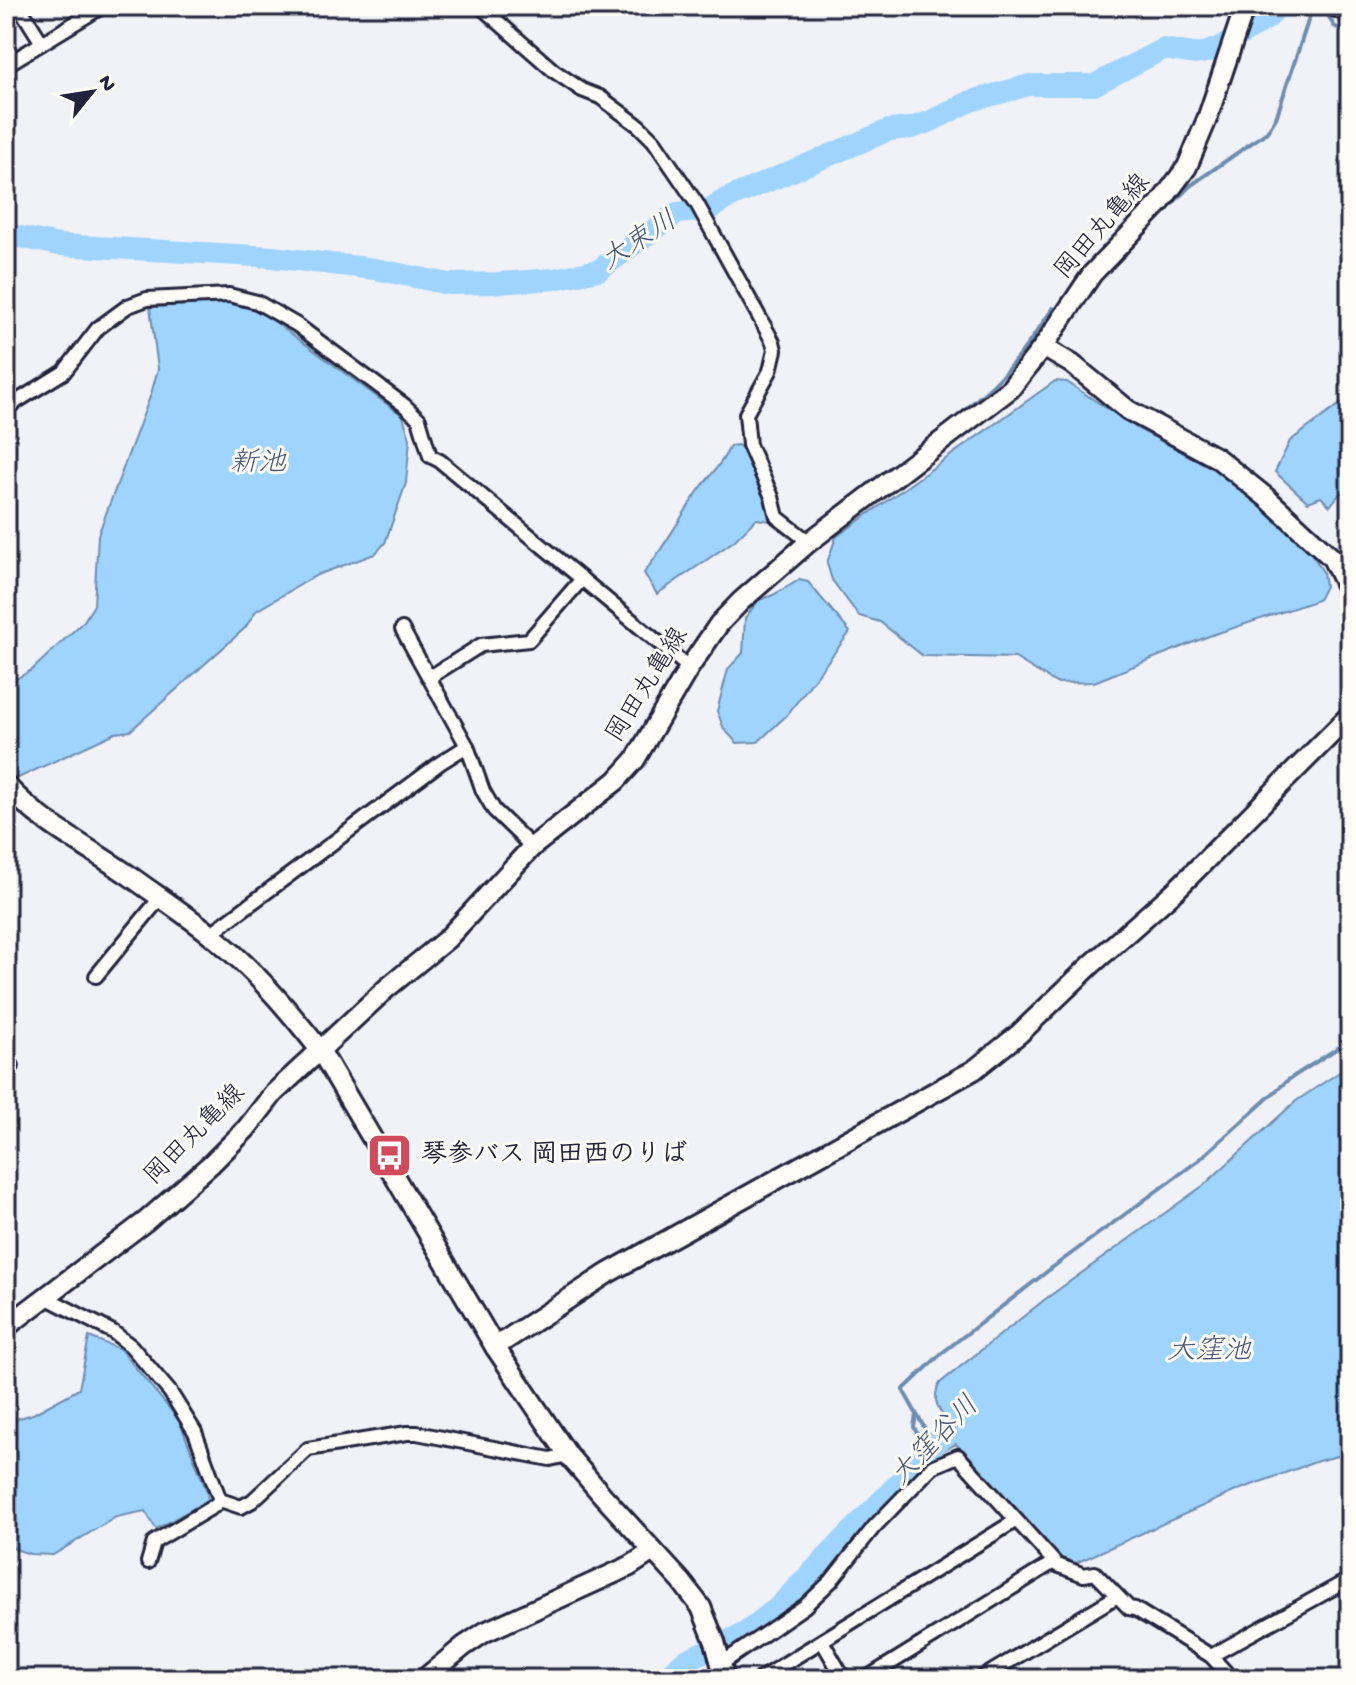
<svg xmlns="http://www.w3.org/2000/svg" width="1356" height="1685" viewBox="0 0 1356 1685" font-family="'Gochi Hand','Klee One',sans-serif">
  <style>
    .water { fill: #9fd4fe; stroke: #6d8db0; stroke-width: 2 }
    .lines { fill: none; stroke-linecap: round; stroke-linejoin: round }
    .stream { stroke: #6d8db0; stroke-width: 4 }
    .river { stroke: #9fd4fe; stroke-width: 22 }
    .street-casing { stroke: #22223b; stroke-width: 18 }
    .secondary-casing { stroke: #22223b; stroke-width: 24 }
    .street { stroke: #fdfcf7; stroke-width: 12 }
    .secondary { stroke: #fdfcf7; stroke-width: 18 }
    .labels { text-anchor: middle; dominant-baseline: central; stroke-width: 6; stroke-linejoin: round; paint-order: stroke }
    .street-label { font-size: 26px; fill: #22223b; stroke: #fdfcf7 }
    .poi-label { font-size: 26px; font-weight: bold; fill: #22223b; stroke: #fdfcf7; text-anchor: start }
    .water-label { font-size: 28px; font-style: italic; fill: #485776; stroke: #fdfcf7 }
  </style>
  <rect width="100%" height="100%" fill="#f1f2f8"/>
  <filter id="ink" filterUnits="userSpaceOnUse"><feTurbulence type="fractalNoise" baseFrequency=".0125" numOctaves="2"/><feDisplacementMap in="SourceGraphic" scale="16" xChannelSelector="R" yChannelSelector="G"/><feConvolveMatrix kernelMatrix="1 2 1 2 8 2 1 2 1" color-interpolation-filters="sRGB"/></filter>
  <g filter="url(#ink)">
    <g class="water">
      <polygon points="237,302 267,316 403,416 410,439 406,483 385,543 375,554 317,575 256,611 245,628 130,731 115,733 14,780 6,762 6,685 33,669 84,621 94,605 98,535 151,394 158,369 150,307"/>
      <polygon points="1055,381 1067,382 1138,429 1213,468 1301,536 1323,572 1325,586 1318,600 1209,636 1094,682 1056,683 1015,658 923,656 880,622 859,616 832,580 827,563 836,537"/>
      <polygon points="1347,399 1350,400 1350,481 1330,506 1321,497 1308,502 1275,472 1290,441"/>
      <path d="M737,445L743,448L762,482L771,521L756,519L734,541L657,594L644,573C664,547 679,520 697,493C709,476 722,465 730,446Z"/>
      <polygon points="799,580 808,582 850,632 787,715 758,742 737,743 724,729 717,711 728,669 743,653 745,618 759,600 773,595"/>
      <path d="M1350,1065V1453L1318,1461L1238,1490L1076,1563L1060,1558L956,1444L944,1450L934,1434L947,1423C938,1408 931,1399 940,1383L1044,1300L1204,1185L1296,1101Z"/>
      <polygon points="89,1337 120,1349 179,1420 207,1492 208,1500 156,1529 145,1511 116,1517 53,1555 30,1554 6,1546 6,1422 33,1414 79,1389"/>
    </g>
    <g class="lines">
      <g class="stream">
        <polyline points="1330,12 1329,17 1334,26 1350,35"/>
        <polyline points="1164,212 1190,186 1267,132 1276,118 1313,6"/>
        <path d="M957,419C969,404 985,394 998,380C1019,358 1036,333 1053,308"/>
        <polyline points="881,475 902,460"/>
        <polyline points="916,1415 914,1427 922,1443 934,1445"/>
        <polyline points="934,1445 903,1390 942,1353 1053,1267 1199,1160 1288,1080 1350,1040"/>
      </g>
      <g class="river">
        <polyline points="6,234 59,245 272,257 375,269 449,284 498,283 554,279 599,270 677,213 708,210 726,199 889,130 911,128 929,122 971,101 1029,85 1094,85 1163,49 1195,54 1207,52 1223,46 1268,18 1278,6"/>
        <polyline points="664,1679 684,1661 745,1633 779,1606 926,1455 957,1420"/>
      </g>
      <defs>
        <g id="street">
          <polyline points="19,6 42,43"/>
          <polyline points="480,6 554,71 582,90 600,97 639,126 654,141 697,204 773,342 775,350 770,371 746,414 749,445 772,497 777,517 809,542"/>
          <polyline points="1328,6 1350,17"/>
          <polyline points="6,65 103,6"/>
          <polyline points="6,408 64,372 98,328 128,306 147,299 229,295 257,302 297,325 404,405 419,419 430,456 440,461 689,668"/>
          <polyline points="402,629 467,746 483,791 494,810 532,847"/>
          <polyline points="430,677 481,645 529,640 582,579"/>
          <polyline points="210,934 440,763 467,746"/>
          <polyline points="96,976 160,898"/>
          <polyline points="6,1059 12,1066 6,1072"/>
          <polyline points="47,1298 113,1332 131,1346 170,1392 195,1432 220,1500"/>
          <polyline points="220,1500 241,1507 252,1501 308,1449 407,1433 417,1433 550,1459 568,1455"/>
          <polyline points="148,1562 154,1542 214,1506 220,1500"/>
          <polyline points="822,1641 844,1679"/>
          <polyline points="1211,1656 1350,1579"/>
          <polyline points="721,1664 805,1606 831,1581 874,1527 932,1467 958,1456 1057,1565 1084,1575 1095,1573 1129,1608 1135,1609 1211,1656 1232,1679"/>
          <polyline points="760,1679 1015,1521"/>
          <polyline points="865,1679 1054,1562"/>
          <polyline points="980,1679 1117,1596"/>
        </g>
        <g id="secondary">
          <polyline points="1043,347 1072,364 1128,410 1217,458 1267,498 1332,558 1350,595"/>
          <path d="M6,785C41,824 87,846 130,876C156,895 184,913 210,934C252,967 287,1008 320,1050L495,1347L568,1455L603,1496L681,1581L701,1607L715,1642L725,1679"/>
          <polyline points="6,1327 146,1221 211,1164 246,1129 274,1093 387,988 447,939 532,847 616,781 635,760 689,668 719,624 741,601 809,542 1010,389 1043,347 1092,274 1160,203 1187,167 1207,119 1245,6"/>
          <polyline points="495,1347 608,1273 974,1070 1019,1034 1091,965 1177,889 1350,715"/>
          <polyline points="424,1679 464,1646 485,1632 630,1566 653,1551"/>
        </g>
      </defs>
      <use href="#street" class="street-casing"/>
      <use href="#secondary" class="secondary-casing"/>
      <use href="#street" class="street"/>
      <use href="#secondary" class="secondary"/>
    </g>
  </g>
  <defs>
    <symbol id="bus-square" viewBox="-11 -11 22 22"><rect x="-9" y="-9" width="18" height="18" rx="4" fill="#d1495b" stroke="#fdfcf7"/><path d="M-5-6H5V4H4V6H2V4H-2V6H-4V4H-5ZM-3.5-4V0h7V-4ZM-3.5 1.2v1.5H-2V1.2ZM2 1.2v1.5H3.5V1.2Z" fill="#fff"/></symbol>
  </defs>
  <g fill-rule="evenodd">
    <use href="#bus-square" x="364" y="1130" width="51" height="51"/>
  </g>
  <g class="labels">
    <g class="street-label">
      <text transform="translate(1104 228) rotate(-49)">岡田丸亀線</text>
      <text transform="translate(649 686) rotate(-58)">岡田丸亀線</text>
      <text transform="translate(196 1136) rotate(-45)">岡田丸亀線</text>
    </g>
    <g class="poi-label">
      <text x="421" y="1156">琴参バス 岡田西のりば</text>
    </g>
    <g class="water-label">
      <text transform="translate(640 242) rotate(-33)">大束川</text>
      <text x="258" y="464">新池</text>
      <text x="1209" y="1352">大窪池</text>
      <text transform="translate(936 1442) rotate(-46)">大窪谷川</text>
    </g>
  </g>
  <rect width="1356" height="1685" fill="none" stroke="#fdfcf7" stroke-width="32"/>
  <rect x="16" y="16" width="1324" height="1653" fill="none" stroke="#22223b" stroke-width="3" filter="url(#ink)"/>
  <g transform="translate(92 92) rotate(60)" stroke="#fdfcf7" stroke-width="6" paint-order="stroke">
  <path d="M0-6L14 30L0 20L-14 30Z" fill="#22223b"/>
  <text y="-12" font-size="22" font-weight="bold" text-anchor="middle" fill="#22223b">N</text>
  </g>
</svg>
